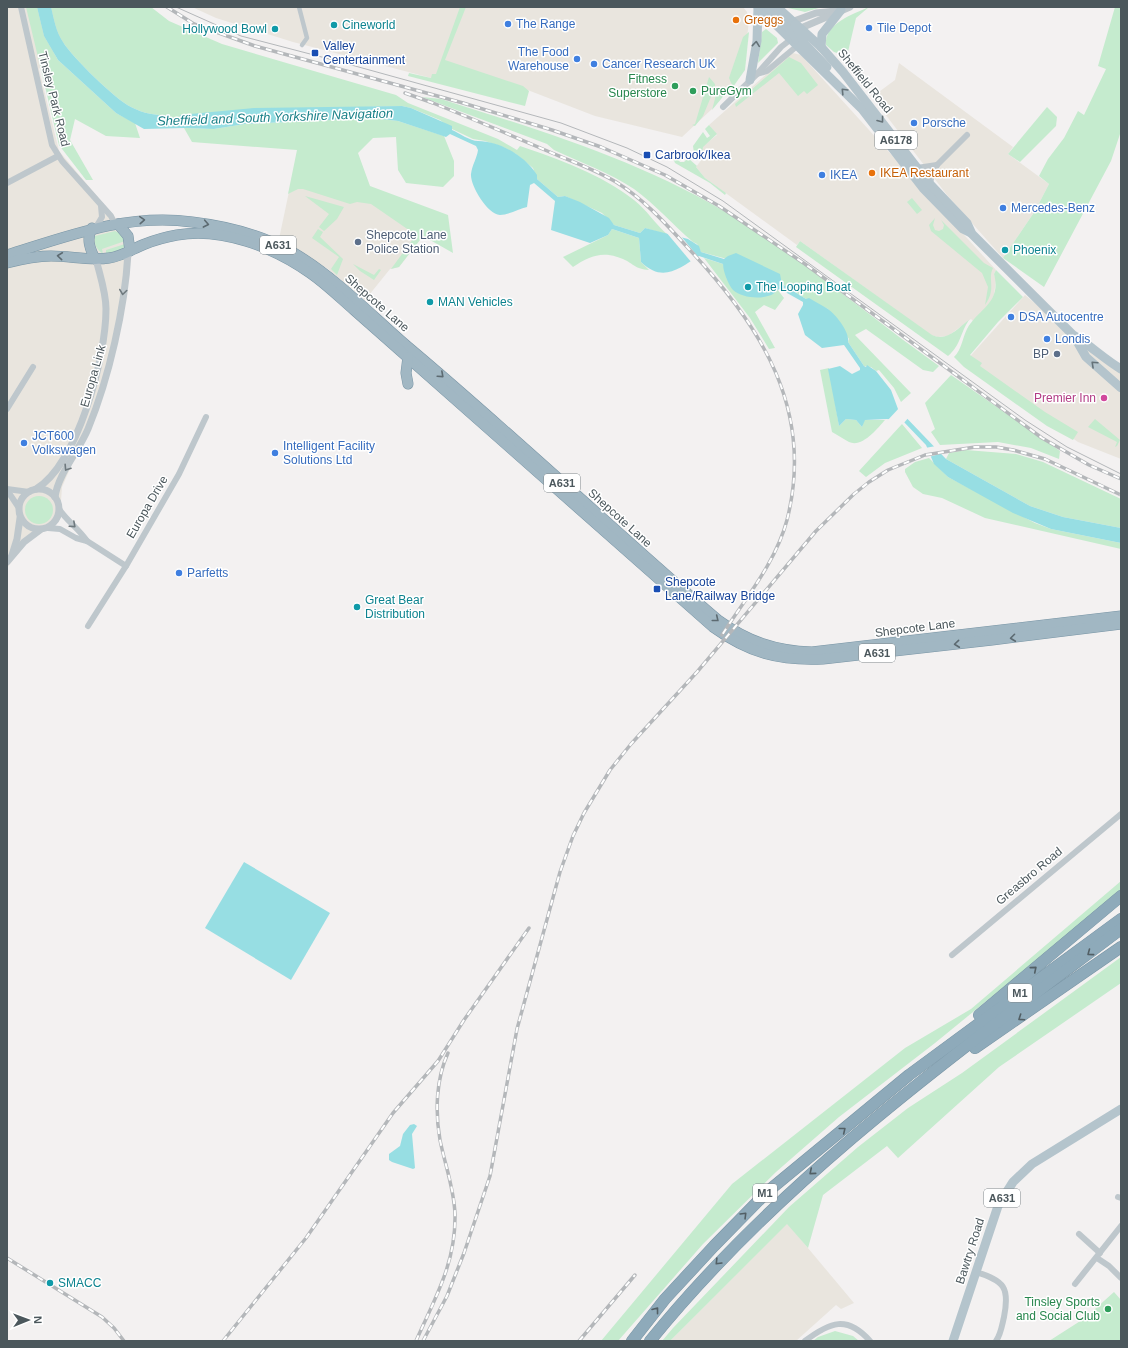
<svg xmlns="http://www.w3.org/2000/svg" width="1128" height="1348" viewBox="0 0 1128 1348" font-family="Helvetica,sans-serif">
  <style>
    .commercial { fill: #e9e5de }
    .green { fill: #c5ebce }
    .water { fill: #97dee3 }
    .pier { fill: #f3f1f1 }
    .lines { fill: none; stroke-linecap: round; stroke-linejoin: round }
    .trunk-casing { stroke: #7995a5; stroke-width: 11 }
    .motorway-casing { stroke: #7995a5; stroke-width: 12 }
    .pedestrian { stroke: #bec7cc; stroke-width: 4.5 }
    .minor { stroke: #bec7cc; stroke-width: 6 }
    .tertiary { stroke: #bec7cc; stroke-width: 7 }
    .primary { stroke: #b4c4cc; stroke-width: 9 }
    .trunk { stroke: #a1b7c3; stroke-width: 10 }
    .motorway { stroke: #8eaaba; stroke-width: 11 }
    .tram { stroke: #b4b7ba; stroke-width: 1 }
    .rail-casing { stroke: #b4b7ba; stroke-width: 3.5 }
    .rail { stroke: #fff; stroke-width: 2; stroke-dasharray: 6; stroke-linecap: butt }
    .oneway { stroke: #657278 }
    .oneway2 { stroke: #5c6a71 }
    .oneway3 { stroke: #6e797e }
    .oneway4 { stroke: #525f65 }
    .food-dot { fill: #e8710a; stroke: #fff; stroke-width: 1.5 }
    .shop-dot { fill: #3f7fe0; stroke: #fff; stroke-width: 1.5 }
    .culture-dot { fill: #0f9aa8; stroke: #fff; stroke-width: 1.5 }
    .transit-dot { fill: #1a4fb4; stroke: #fff; stroke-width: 1.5 }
    .leisure-dot { fill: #2e9e5b; stroke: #fff; stroke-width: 1.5 }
    .service-dot { fill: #5c6f8a; stroke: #fff; stroke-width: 1.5 }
    .hotel-dot { fill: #d1479c; stroke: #fff; stroke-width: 1.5 }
    .labels { text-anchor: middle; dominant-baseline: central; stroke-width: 3; stroke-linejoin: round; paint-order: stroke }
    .shield { fill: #fff; stroke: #81898d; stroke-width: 1 }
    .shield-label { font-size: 11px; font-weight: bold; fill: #4b575c }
    .food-label { font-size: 12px; fill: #c56008; stroke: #fff; text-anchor: start }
    .shop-label { font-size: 12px; fill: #366cbe; stroke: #fff; text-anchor: start }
    .culture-label { font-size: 12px; fill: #0d838f; stroke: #fff; text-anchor: start }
    .transit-label { font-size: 12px; fill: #164399; stroke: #fff; text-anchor: start }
    .leisure-label { font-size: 12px; fill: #27864d; stroke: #fff; text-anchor: end }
    .street-label { font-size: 12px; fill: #4b575c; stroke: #fff }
    .service-label { font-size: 12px; fill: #4e5e75; stroke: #fff; text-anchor: start }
    .hotel-label { font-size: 12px; fill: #b23c85; stroke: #fff; text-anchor: end }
    .water-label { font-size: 13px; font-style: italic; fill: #1a8188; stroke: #fff }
  </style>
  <rect width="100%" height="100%" fill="#f3f1f1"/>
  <g class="commercial">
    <polygon points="7,7 98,7 39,69 59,151 117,220 132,252 121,313 96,409 62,487 60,515 57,523 26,543 7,568"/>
    <polygon points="192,7 743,7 747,12 749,19 744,70 712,109 682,137 595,116 525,89 522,86 439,80 293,42 216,18"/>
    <polygon points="793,53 801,55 996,270 994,274 996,280 994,295 989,305 973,321 971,319 948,336 938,337 931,335 800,241 797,245 705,178 696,167 702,159 700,154 703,146 717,135 709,125 787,56"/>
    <polygon points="899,63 1013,147 1008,154 1049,184 1035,211 1003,258 947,195 872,97 895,80"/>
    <polygon points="298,149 423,236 399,267 390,269 365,300 328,269 279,239"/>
    <polygon points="1025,295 1121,374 1121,459 1078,442 965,362"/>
    <polygon points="787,1223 854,1303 841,1309 836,1305 796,1341 670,1341"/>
  </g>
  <g class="green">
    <polygon points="26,7 37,7 44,36 58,60 116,113 135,123 140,138 106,136 75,119 70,140 93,180 86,180 59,145"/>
    <path d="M51,7H151L169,21L222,44L396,95L408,103L498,139L517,150L520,146C558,159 601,174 634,200C647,210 655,224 668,235L645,228L640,233L614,225L602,213L565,196L558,197L537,179L533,168L516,154L503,147L485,141L473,139L452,129L440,120L411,108L402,106L252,110L179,120H171L170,116C156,115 144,114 131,107C116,100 72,57 63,42C56,32 54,19 51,7Z"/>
    <polygon points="460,7 466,7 445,60 523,86 529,91 525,106 408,76 409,73 431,78 432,74 436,74"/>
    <polygon points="784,7 822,7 805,12"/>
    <path d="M869,7L856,18L847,56L834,52L826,45C824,23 854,14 869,7Z"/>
    <polygon points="1115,7 1121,7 1121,131 1111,161 1044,287 1003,258 1035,211 1049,184 1039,176 1048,159 1064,138 1078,111 1084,115 1106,69 1098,66"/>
    <polygon points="766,29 777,38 778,43 758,63 762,32"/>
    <polygon points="749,32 745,70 733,87 729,78 743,37"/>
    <polygon points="789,57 801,63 818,85 807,94 804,91 798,96 779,73 736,107 735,104"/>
    <polygon points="709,77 715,84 715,87 703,116 695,126 692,125 695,124"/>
    <polygon points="722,89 726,93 712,110 716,95"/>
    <path d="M422,97L441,99C542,131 646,162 737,219C808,263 871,318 939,366L933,372L923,370L866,329L855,335L911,393L901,402L894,388L879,370L876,371L871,367L864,366L848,342L849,339L828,309L806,299L782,284L781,279L727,259L701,252L697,244L693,242C673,225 655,204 634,189C610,173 580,162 554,150L547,144Z"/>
    <polygon points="1047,107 1057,117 1056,126 1020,162 1008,154"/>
    <polygon points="374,118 398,121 444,136 454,161 454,176 443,187 406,183 398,170 396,137 373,138 358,153 370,186 448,215 453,253 423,236 399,267 391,269 416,235 371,204 357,202 350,204 303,189 298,189 288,194 297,150 192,142 184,128 214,129 245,124"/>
    <polygon points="709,125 717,134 703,147 701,160 694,153 693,146 703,132 707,138 710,136 705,129"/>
    <polygon points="678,155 677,158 680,162 684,162 688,158 697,166 696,167 705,178 726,193 725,195 710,183 675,163 673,158 674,156"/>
    <polygon points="305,196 344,207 337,219 324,231 319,227 329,214"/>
    <polygon points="912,198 922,210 917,214 907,202"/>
    <path d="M935,218L933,225L935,230L939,231L943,229L944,225L941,220L984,263L993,268C987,280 997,288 985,305L988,287L982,273L931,231L929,225Z"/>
    <polygon points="318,229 323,232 320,237 343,259 337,275 331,269 339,257 312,238"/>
    <path d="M612,229L639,238L641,262L649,270C635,269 634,264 623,259C603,250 589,256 573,267L563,257L608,235Z"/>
    <path d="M115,231L121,234L125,241L102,249L103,254C96,249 94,244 95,236Z"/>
    <path d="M800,241L932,335C947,342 958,328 969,320C960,333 961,345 948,356L796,247Z"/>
    <polygon points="125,244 123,249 106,254 106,250"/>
    <path d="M704,258L723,264L727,279L734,290C749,295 765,302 777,289L784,298L775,310L764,305L755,312L775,348L769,349L750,318Z"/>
    <polygon points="353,264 374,275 379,269 381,270 374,280 360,271"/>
    <path d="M996,270L1023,297L998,322L970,355L982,363L980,366L1045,412L1078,432L1073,440L1047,426L964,367L954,357C962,349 962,339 967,329C978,309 1002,303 994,274Z"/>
    <path d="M829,368L839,426L846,419L856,420L862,427L864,420H885C877,429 862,448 849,442C843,439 838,435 832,432L820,370Z"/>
    <polygon points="951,375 1060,451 1059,459 1031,448 998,442 940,445 931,432 935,429 925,403"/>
    <polygon points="1095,419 1120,440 1117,446 1115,447 1117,442 1088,427"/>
    <polygon points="902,424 922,448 885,463 866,477 859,471"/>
    <polygon points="966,450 1016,454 1043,462 1121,499 1121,528 1063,517 1030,506 946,459 949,453"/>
    <polygon points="929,458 948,477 1035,523 1051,529 1121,543 1121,549 985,518 942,498 923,494 913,487 905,472 905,469 915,462"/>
    <circle cx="39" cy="510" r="14"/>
    <polygon points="1121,881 1120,892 935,1043 839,1117 776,1172 703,1244 618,1341 601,1341 732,1184 905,1048 971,1009"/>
    <polygon points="1121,957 1121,983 999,1067 898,1158 887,1146 823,1195 808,1248 787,1224 670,1341 662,1341 673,1328 789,1207 858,1147 908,1108 962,1073"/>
    <polygon points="1114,1292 1121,1300 1121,1341 1049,1341 1085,1318"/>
    <polygon points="835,1331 853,1336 859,1341 813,1341 818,1337"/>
  </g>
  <g class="water">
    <path d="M37,7H51C54,19 56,32 63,42C72,57 116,100 131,107C144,114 156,115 170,116L171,122V120H179L180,115L254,108L402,106L411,108L452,126V130C459,133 470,141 478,141C500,141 525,156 537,175V179L558,197L565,196L580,202L609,218L614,225L640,233L645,228L688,239L699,246L701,252L724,259L728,256L736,253L780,274L782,284L806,299L809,298C815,302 822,305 828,309C836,315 850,332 848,342L864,366L866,367L867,365L876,371L891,390L898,409L946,459L1030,506L1063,517L1121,528V543L1051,529L1013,513L948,477L934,464L926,445L903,421L887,419L865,420L862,427L856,420L846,419L839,426L828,369L840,366L852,374L860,370V368L844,345L822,348L805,335L798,314L803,305V302L780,289C776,290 776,292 773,294C762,300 742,298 733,290C728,284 723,271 723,264L699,256C678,269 663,283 641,262L639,238L612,229L608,235L590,243L551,230L555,201L534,183L530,185L527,207C519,209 508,215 500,215C487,214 470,185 471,174C472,165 477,158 478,150L476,146L450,134L446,137L398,121L374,118L245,124L214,129L184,128L144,129L116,113L58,60L44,36Z"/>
    <polygon points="244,862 330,913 291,980 205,928"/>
    <polygon points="414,1124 417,1126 412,1134 415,1168 413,1169 392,1162 389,1160 389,1154 400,1146 403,1134 410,1125"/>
  </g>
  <g class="pier">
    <polygon points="666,232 680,235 700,259 692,263"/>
    <polygon points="900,407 909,417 903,424 887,421"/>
    <polygon points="936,446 943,453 929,457 925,448"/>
  </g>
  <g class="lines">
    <defs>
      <g id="trunk">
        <polyline points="118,224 128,236 130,251"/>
        <path d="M92,228C86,239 90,249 95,259"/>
        <path d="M7,255C68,236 127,213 192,222C226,226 264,236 294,253C336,278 371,315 407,346C513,435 613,530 718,620C747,641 775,651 812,652L1121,616"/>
        <path d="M7,263C22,259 36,256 51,256C71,256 90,261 109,258C123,256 132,249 145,244C155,240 166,237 177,235C222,227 273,247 310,273C326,284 340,298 354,310L713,627C749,653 779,661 823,659L992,640L1121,624"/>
        <polyline points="408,384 406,373 408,357"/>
      </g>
      <g id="motorway">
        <polyline points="979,1015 1121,896"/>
        <polyline points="975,1048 1121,947"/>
        <polyline points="632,1341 665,1299 714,1246 767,1192 909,1075 1121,919"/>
        <path d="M650,1341C782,1178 954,1055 1121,929"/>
      </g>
    </defs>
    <use href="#trunk" class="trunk-casing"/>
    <use href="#motorway" class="motorway-casing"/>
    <polyline class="pedestrian" points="299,7 307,38 302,45"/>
    <g class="minor">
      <polyline points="21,7 52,145 62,161 111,216 115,224"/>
      <polyline points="757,74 767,71 797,46"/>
      <polyline points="723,107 757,74 781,47 790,40"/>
      <polyline points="937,165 967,135"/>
      <polyline points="917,168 937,165 932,174 930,184"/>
      <polyline points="7,183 58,156"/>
      <polyline points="96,227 102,217 101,206"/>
      <polyline points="7,409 33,367"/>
      <polyline points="7,489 29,492"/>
      <polyline points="7,490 19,508"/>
      <path d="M59,509C67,521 79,529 87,541"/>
      <polyline points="48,528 60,529 76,538 87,541 126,566 179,474 206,417"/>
      <polyline points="88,626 126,566"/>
      <polyline points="952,955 1121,814"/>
      <polyline points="1118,1197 1121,1198"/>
      <polyline points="1079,1234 1100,1253"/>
      <polyline points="1097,1258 1109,1266 1121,1278"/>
      <path d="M976,1272C1004,1281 1010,1287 1004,1317C1002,1325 1001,1334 996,1341"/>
      <polyline points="1075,1284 1121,1226"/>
      <path d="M805,1341C830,1322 847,1315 870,1341"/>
    </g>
    <g class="tertiary">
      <polyline points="794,21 816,13 836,11"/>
      <polyline points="801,28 850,7"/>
      <circle cx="39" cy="509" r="20"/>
      <path d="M36,489C78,464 106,357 106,309C106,292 100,276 96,259"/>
      <path d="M55,497C58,474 79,451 88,429C109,378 125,308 128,253"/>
      <polyline points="12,555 17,539 20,518"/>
      <polyline points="7,562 24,542 40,530"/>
    </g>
    <g class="primary">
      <polyline points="758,7 862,109 923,188 963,229 971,233"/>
      <polyline points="768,7 791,30 796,39"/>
      <path d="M777,7L821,47L843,72L928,182L967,223L972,234L1073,335C1090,345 1104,359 1121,369"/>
      <polyline points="795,25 805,44 827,67"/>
      <polyline points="821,47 822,34 841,10"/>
      <polyline points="750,80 757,41 758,7"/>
      <polyline points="1074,336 1086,357 1121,388"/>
      <polyline points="953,1341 998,1206 1013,1182 1032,1164 1121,1109"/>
    </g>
    <use href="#trunk" class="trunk"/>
    <use href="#motorway" class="motorway"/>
    <polyline class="tram" points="176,7 241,36 337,61 561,123 627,148 667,167 723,201 1025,420 1067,447 1121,474"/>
    <defs>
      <g id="rail">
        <polyline points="167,7 194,24 255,46 463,103 552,130 601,147 665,175 719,206 805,264 1042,438 1089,465 1121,479"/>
        <path d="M405,93L433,103C473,119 513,136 552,153C573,162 596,170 616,182C645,200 666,224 689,249C761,326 815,410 787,520C776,562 745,599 722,635"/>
        <polyline points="7,1258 102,1317 114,1328 124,1341"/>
        <polyline points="223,1341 306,1238 393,1113 438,1061 464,1020 529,928"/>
        <path d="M416,1341C435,1298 456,1263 455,1214C454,1188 445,1165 440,1140C435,1112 436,1079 448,1053"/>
        <polyline points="423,1341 447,1296 464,1253 490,1176 517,1029 560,872 573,836 584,813 610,770 631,744 697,672 816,531 854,494 869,482 888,470 925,455 975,447 996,447 1013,450 1045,459 1121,495"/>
        <polyline points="579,1341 635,1275"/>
      </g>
    </defs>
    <use href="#rail" class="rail-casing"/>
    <use href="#rail" class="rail"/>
  </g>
  <defs><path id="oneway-chevron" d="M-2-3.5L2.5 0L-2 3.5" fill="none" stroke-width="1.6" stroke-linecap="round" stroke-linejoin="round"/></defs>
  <g class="oneway">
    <use href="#oneway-chevron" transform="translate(756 44) rotate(-84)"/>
    <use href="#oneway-chevron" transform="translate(844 91) rotate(-134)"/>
    <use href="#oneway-chevron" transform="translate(881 120) rotate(53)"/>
    <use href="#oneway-chevron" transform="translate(1094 364) rotate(-137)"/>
  </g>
  <g class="oneway2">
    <use href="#oneway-chevron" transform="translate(142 220) rotate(-4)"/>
    <use href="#oneway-chevron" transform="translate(206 224) rotate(11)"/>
    <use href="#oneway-chevron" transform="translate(60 256) rotate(-174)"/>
    <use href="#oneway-chevron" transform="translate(441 375) rotate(42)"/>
    <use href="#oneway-chevron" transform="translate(716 619) rotate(39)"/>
    <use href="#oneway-chevron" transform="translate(1013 638) rotate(173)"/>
    <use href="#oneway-chevron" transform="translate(957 644) rotate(174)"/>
  </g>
  <g class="oneway3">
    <use href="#oneway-chevron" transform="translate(123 292) rotate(98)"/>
    <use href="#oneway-chevron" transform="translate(67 468) rotate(123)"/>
    <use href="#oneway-chevron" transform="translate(73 525) rotate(42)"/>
  </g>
  <g class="oneway4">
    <use href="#oneway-chevron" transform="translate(1090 953) rotate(143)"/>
    <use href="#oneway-chevron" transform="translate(1034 969) rotate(-40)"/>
    <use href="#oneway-chevron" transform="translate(1021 1018) rotate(146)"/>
    <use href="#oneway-chevron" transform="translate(843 1130) rotate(-39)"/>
    <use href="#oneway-chevron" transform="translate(812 1172) rotate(140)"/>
    <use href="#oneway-chevron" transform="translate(744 1215) rotate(-45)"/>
    <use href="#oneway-chevron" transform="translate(718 1262) rotate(134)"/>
    <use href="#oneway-chevron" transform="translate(656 1310) rotate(-52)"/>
  </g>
  <g class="food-dot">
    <circle cx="736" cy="20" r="4"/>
    <circle cx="872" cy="173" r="4"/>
  </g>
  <g class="shop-dot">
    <circle cx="508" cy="24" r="4"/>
    <circle cx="869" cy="28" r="4"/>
    <circle cx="577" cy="59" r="4"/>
    <circle cx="594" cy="64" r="4"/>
    <circle cx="914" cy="123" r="4"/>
    <circle cx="822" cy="175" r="4"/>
    <circle cx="1003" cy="208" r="4"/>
    <circle cx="1011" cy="317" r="4"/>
    <circle cx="1047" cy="339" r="4"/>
    <circle cx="24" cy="443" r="4"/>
    <circle cx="275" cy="453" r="4"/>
    <circle cx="179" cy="573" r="4"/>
  </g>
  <g class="culture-dot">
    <circle cx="334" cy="25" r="4"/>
    <circle cx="275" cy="29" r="4"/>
    <circle cx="1005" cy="250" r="4"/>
    <circle cx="748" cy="287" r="4"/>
    <circle cx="430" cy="302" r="4"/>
    <circle cx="357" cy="607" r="4"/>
    <circle cx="50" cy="1283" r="4"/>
  </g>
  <g class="transit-dot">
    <rect x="311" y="49" width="8" height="8" rx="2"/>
    <rect x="643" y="151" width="8" height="8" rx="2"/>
    <rect x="653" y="585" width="8" height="8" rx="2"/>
  </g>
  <g class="leisure-dot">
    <circle cx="675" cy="86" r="4"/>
    <circle cx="693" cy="91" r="4"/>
    <circle cx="1108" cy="1309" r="4"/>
  </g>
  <g class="service-dot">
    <circle cx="358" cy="242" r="4"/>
    <circle cx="1057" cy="354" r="4"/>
  </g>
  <circle class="hotel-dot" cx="1104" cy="398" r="4"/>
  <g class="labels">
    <g class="shield">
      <rect x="875" y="131" width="42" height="18" rx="3"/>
      <rect x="260" y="236" width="36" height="18" rx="3"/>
      <rect x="544" y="474" width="36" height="18" rx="3"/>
      <rect x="859" y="644" width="36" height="18" rx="3"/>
      <rect x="1008" y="984" width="24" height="18" rx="3"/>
      <rect x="753" y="1184" width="24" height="18" rx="3"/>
      <rect x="984" y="1189" width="36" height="18" rx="3"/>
    </g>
    <g class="shield-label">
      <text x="896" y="140">A6178</text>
      <text x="278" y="245">A631</text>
      <text x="562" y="483">A631</text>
      <text x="877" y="653">A631</text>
      <text x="1020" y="993">M1</text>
      <text x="765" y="1193">M1</text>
      <text x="1002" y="1198">A631</text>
    </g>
    <g class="food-label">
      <text x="744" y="20">Greggs</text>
      <text x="880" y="173">IKEA Restaurant</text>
    </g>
    <g class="shop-label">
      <text x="516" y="24">The Range</text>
      <text x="877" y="28">Tile Depot</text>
      <text x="569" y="52" text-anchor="end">The Food<tspan x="569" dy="14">Warehouse</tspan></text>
      <text x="602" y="64">Cancer Research UK</text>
      <text x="922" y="123">Porsche</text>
      <text x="830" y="175">IKEA</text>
      <text x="1011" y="208">Mercedes-Benz</text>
      <text x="1019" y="317">DSA Autocentre</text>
      <text x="1055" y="339">Londis</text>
      <text x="32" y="436">JCT600<tspan x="32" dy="14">Volkswagen</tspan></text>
      <text x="283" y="446">Intelligent Facility<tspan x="283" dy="14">Solutions Ltd</tspan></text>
      <text x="187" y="573">Parfetts</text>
    </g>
    <g class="culture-label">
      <text x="342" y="25">Cineworld</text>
      <text x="267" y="29" text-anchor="end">Hollywood Bowl</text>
      <text x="1013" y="250">Phoenix</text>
      <text x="756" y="287">The Looping Boat</text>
      <text x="438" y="302">MAN Vehicles</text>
      <text x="365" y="600">Great Bear<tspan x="365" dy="14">Distribution</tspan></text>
      <text x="58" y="1283">SMACC</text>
    </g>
    <g class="transit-label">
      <text x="323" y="46">Valley<tspan x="323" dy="14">Centertainment</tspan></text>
      <text x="655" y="155">Carbrook/Ikea</text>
      <text x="665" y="582">Shepcote<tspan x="665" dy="14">Lane/Railway Bridge</tspan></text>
    </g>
    <g class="leisure-label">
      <text x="667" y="79">Fitness<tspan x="667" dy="14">Superstore</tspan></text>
      <text x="701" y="91" text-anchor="start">PureGym</text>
      <text x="1100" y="1302">Tinsley Sports<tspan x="1100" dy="14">and Social Club</tspan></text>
    </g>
    <g class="street-label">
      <text transform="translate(865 81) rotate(51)">Sheffield Road</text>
      <text transform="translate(54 99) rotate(76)">Tinsley Park Road</text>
      <text transform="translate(377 303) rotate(41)">Shepcote Lane</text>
      <text transform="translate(93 376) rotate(-74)">Europa Link</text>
      <text transform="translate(147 507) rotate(-60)">Europa Drive</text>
      <text transform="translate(620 518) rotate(42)">Shepcote Lane</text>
      <text transform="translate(915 628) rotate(-7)">Shepcote Lane</text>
      <text transform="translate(1029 876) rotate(-40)">Greasbro Road</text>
      <text transform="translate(970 1251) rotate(-72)">Bawtry Road</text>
    </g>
    <g class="service-label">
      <text x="366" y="235">Shepcote Lane<tspan x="366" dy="14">Police Station</tspan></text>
      <text x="1049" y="354" text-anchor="end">BP</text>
    </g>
    <g class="hotel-label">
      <text x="1096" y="398">Premier Inn</text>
    </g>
    <g class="water-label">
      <text transform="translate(275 117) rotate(-2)">Sheffield and South Yorkshire Navigation</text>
    </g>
  </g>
  <rect width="1128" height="1348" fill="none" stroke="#4b575c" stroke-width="16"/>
  <g transform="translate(28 1320) rotate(89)" stroke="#ffffff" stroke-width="3" paint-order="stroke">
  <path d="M0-3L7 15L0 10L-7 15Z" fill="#4b575c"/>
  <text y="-6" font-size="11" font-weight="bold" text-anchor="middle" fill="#4b575c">N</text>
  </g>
</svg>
